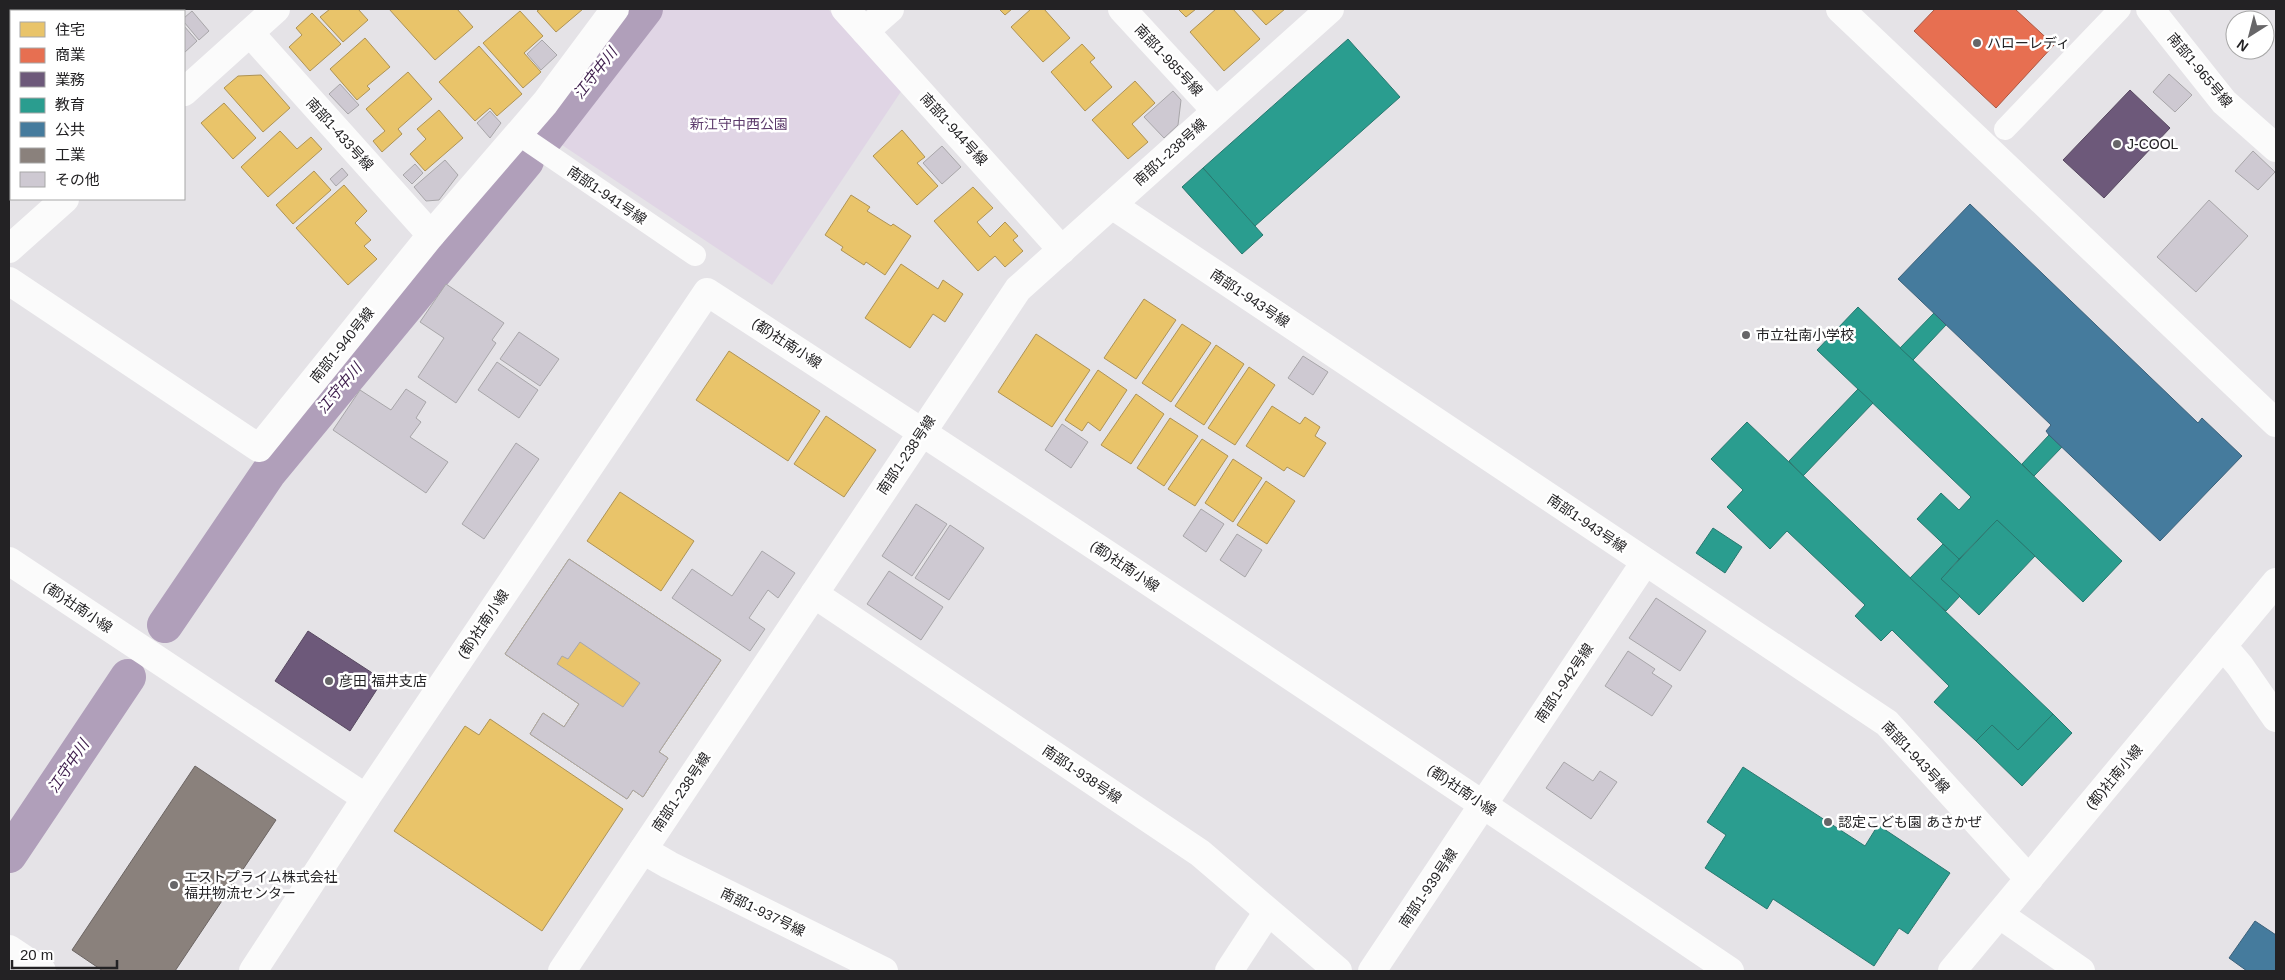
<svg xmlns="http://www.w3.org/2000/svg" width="2285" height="980" viewBox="0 0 2285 980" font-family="Helvetica,'Noto Sans JP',sans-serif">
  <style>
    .green { fill: #e0d5e5 }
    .homes { fill: #e9c46a; stroke: #ae9355 }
    .shops { fill: #e76f51; stroke: #ac5844 }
    .offices { fill: #6d597a; stroke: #574860 }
    .schools { fill: #2a9d8f; stroke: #28786f }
    .public { fill: #457b9d; stroke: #3b6079 }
    .industry { fill: #8a817c; stroke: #6b6462 }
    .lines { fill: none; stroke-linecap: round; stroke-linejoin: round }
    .canal { stroke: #b09fba; stroke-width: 36 }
    .building { fill: #cec9d2; stroke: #a8a6a9; fill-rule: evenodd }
    .pedestrian { stroke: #fbfbfb; stroke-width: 22 }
    .minor { stroke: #fbfbfb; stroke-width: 28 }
    .tertiary { stroke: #fbfbfb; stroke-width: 28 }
    .poi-dot { fill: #676668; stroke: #fff; stroke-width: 2 }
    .labels { text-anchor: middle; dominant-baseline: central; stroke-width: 5; stroke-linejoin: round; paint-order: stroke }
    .poi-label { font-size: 14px; fill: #232224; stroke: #fff; text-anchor: start }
    .street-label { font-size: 14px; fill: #232224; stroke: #fff }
    .park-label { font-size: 14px; fill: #5b396a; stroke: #fff }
    .water-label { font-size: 15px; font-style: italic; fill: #3d1c4b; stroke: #fff }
  </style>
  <rect width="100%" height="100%" fill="#e5e3e7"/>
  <polygon class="green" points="655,9 828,9 902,90 772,285 553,139"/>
  <g class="homes">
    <polygon points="112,9 166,9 163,11 114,11"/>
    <polygon points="330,9 358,9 368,20 343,42 320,17"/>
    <polygon points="389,9 457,9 473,27 435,60"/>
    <polygon points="540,9 583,9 556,32 537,11"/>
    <polygon points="999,9 1012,9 1005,15"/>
    <polygon points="1031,9 1044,9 1070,38 1043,62 1011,27"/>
    <polygon points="1178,9 1196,9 1186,17"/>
    <polygon points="1216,9 1233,9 1260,39 1224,71 1190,32"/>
    <polygon points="1251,9 1285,9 1266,25"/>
    <polygon points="520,11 543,36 524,53 541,72 523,88 483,43"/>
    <polygon points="312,13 341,44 310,71 289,47 302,35 296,28"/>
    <polygon points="365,38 390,67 367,86 370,89 357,100 330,69"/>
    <polygon points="1082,44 1095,58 1090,62 1112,87 1085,111 1051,72"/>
    <polygon points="479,46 522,94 497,116 490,108 475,121 439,82"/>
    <polygon points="408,72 432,99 398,129 402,134 382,152 373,141 385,131 366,109"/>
    <polygon points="261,75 290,108 263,132 224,88 238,76"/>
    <polygon points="1135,81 1155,103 1132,124 1148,142 1128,159 1092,120"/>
    <polygon points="224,103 256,138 233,159 201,123"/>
    <polygon points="439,110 463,138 425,171 410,154 426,139 417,129"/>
    <polygon points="902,130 925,157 917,163 938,186 917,205 873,156"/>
    <polygon points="280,131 297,149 311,137 322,149 268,197 241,167"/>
    <polygon points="314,171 331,190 293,224 276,205"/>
    <polygon points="344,185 367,211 355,223 371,240 364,246 377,259 348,285 296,228"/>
    <polygon points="973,187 993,208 977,222 990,237 1005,222 1018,236 1013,240 1023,251 1005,267 995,256 978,271 934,221"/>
    <polygon points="851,195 870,207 867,211 891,226 893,224 911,236 885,275 866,262 864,265 841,250 843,247 825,235"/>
    <polygon points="901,264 938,289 943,280 963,294 945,322 933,314 910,348 865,318"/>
    <polygon points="1144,299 1176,320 1136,379 1104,358"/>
    <polygon points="1182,324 1211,343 1171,402 1142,383"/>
    <polygon points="1036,334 1090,370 1052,427 998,392"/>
    <polygon points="1216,345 1244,364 1204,425 1175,406"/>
    <polygon points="729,351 820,411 788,461 696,400"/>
    <polygon points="1249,367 1275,385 1235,445 1208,428"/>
    <polygon points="1098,370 1127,390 1100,431 1088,422 1082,431 1065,420"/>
    <polygon points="1136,394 1164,414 1131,464 1101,445"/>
    <polygon points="1272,406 1300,424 1305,417 1320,427 1315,436 1326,443 1304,477 1287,467 1284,471 1246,446"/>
    <polygon points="826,416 876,450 844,497 794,464"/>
    <polygon points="1170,418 1198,436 1164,486 1137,468"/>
    <polygon points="1202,439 1228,456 1195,506 1168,489"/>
    <polygon points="1233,459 1262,478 1233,522 1205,503"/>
    <polygon points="1266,481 1295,501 1267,544 1237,525"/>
    <polygon points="620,492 694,541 661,591 587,541"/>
    <polygon points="569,559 721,660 659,752 668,758 643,797 633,790 627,799 530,734 543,713 564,727 579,704 505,654"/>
    <polygon points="490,719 623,809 542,931 394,831 465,726 479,735"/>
  </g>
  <polygon class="shops" points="1935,9 2015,9 2054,45 1996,108 1914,31"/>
  <g class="offices">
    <polygon points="2130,90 2170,128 2104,198 2063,160"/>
    <polygon points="308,631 383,680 350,731 275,681"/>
  </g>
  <g class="schools">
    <polygon points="1348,39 1400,97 1255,226 1203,168"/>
    <polygon points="1203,168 1263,235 1242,254 1182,187"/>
    <polygon points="1858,307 2122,561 2083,602 1997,520 1959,559 1917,519 1941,493 1959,510 1971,497 1817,350"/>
    <polygon points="1934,313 1946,325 1913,360 1900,348"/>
    <polygon points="1858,389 1873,403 1803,476 1789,461"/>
    <polygon points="1747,422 2053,714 2018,750 1992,725 1976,741 1934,702 1949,686 1892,630 1881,641 1855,616 1865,605 1787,531 1770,549 1727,507 1743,490 1711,459"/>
    <polygon points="2049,435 2062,447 2034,476 2022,464"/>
    <polygon points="1997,520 2035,556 1979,615 1941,579"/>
    <polygon points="1713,528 1742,547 1725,573 1696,553"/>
    <polygon points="1943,544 1959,559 1941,579 1960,596 1946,611 1910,578"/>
    <polygon points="2053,714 2072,733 2022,786 1976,741 1992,725 2018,750"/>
    <polygon points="1743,767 1865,846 1878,825 1950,873 1908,934 1899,928 1874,966 1773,899 1767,909 1705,868 1726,835 1707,822"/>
  </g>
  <g class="public">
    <polygon points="1970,204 2198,423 2202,418 2242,456 2160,541 2049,435 2046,431 2051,425 1898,279"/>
    <polygon points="2255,921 2276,935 2276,971 2247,971 2229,958"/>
  </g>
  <polygon class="industry" points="195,766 276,820 175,971 103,971 72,950"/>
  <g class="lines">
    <g class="canal">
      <polyline points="546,137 645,9"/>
      <polyline points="165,625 269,472 526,161"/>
      <polyline points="9,855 128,677"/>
    </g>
  </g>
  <g class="building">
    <polygon points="192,11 209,31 199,40 184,22 184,18"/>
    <polygon points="184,26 197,41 184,53"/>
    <polygon points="542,40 557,55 541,70 527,54"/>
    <polygon points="2169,74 2192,95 2175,112 2153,92"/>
    <polygon points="340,84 359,105 348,114 329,94"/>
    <polygon points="1173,91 1181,100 1178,125 1164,138 1144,117"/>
    <polygon points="490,111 501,123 490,138 477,123"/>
    <polygon points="942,146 961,167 942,184 923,163"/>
    <polygon points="2253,151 2275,172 2258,190 2235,171"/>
    <polygon points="445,160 458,175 439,200 426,201 414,187"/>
    <polygon points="415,164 423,173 412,184 403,175"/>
    <polygon points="342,168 348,175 336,186 330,179"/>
    <polygon points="2209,200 2248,236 2196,292 2157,257"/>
    <polygon points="446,284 504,323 492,340 496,343 456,403 418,377 444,338 420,322"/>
    <polygon points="519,332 559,359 540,386 500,359"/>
    <polygon points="1303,356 1328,372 1313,395 1288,378"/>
    <polygon points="497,362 538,390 519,418 478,390"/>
    <polygon points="406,389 426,402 416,418 421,422 410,437 448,462 426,493 333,430 360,390 391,410"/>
    <polygon points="1062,424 1088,442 1071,468 1045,450"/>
    <polygon points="516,443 539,459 484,539 462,524"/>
    <polygon points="916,504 947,524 912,576 882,556"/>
    <polygon points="1201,509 1224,524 1206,552 1183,536"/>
    <polygon points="950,525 984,548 949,600 915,578"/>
    <polygon points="1237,534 1262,550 1245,577 1220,560"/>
    <polygon points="762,551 795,573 778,598 768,590 749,618 765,629 750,651 672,598 692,569 732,596"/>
    <path d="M569,559L721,660L659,752L668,758L643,797L633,790L627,799L530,734L543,713L564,727L579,704L505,654ZM580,642L640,683L623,707L557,664L562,656L568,659Z"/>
    <polygon points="889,571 943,607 921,640 867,604"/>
    <polygon points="1656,598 1706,631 1680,671 1629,638"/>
    <polygon points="1628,651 1655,669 1652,673 1672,686 1652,716 1605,686"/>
    <polygon points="1564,762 1593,781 1600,771 1617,782 1591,819 1546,788"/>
  </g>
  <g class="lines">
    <g class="pedestrian">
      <polyline points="2005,129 2120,9"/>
      <polyline points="518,134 695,255"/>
    </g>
    <g class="minor">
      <polyline points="845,9 1062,250"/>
      <polyline points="1122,9 1216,111"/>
      <polyline points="2150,9 2224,102 2276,148"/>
      <polyline points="9,23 11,26"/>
      <polyline points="865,31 890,9"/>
      <polyline points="250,33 431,235"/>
      <polyline points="1112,205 1887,723 2029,879"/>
      <polyline points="9,281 259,448 431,235 545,103 615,9"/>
      <polyline points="814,594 1200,853 1338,971"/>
      <polyline points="2223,646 2240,666 2276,718"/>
      <polyline points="643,850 669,865 884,971"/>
      <polyline points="2000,915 2081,971"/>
      <polyline points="9,949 42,971"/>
      <polyline points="562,971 1018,289 1330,9"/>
      <polyline points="1229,971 1267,913"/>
      <polyline points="1372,971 1645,562"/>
    </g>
    <g class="tertiary">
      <polyline points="1840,9 2276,423"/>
      <polyline points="184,92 276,9"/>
      <polyline points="9,249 65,199"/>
      <path d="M9,561L366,798L707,292C1051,515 1391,742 1730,971"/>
      <polyline points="253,971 366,798"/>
      <polyline points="1952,971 2276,582"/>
    </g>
  </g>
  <g class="poi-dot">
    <circle cx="1977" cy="43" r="5"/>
    <circle cx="2117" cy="144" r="5"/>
    <circle cx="1746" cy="335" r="5"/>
    <circle cx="329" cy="681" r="5"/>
    <circle cx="1828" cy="822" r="5"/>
    <circle cx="174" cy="885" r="5"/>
  </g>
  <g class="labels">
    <g class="poi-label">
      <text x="1987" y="43">ハローレディ</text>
      <text x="2127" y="144">J-COOL</text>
      <text x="1756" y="335">市立社南小学校</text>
      <text x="339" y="681">彦田 福井支店</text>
      <text x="1838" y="822">認定こども園 あさかぜ</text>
      <text x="184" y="877">エストプライム株式会社<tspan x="184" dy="16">福井物流センター</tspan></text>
    </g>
    <g class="street-label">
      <text transform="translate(1169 60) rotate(47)">南部1-985号線</text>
      <text transform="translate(2200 70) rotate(50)">南部1-965号線</text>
      <text transform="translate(954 129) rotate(48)">南部1-944号線</text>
      <text transform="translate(340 134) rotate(48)">南部1-433号線</text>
      <text transform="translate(1170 152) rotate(-42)">南部1-238号線</text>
      <text transform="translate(607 195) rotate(34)">南部1-941号線</text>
      <text transform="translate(1250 298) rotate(34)">南部1-943号線</text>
      <text transform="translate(787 343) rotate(33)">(都)社南小線</text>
      <text transform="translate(342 345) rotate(-51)">南部1-940号線</text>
      <text transform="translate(906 455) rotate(-56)">南部1-238号線</text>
      <text transform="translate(1587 523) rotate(34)">南部1-943号線</text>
      <text transform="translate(1125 566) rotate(34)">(都)社南小線</text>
      <text transform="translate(78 607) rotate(34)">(都)社南小線</text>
      <text transform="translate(483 624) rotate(-56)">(都)社南小線</text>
      <text transform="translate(1564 683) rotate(-56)">南部1-942号線</text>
      <text transform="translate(1916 757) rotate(47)">南部1-943号線</text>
      <text transform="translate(1082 774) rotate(34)">南部1-938号線</text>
      <text transform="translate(2114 777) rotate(-50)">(都)社南小線</text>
      <text transform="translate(1462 790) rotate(34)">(都)社南小線</text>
      <text transform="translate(681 792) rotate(-56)">南部1-238号線</text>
      <text transform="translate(1428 888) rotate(-56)">南部1-939号線</text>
      <text transform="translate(763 912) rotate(26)">南部1-937号線</text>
    </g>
    <g class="park-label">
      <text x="739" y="124">新江守中西公園</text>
    </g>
    <g class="water-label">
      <text transform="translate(595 73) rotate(-52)">江守中川</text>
      <text transform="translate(339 388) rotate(-50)">江守中川</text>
      <text transform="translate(68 766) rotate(-56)">江守中川</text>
    </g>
  </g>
  <rect width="2285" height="980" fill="none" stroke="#232224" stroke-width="20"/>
  <rect x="10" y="10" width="175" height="190" fill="#ffffff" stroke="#a7a7a7"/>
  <rect x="20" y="22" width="25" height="15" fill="#e9c46a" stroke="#a7a7a7"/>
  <text x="55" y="35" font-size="15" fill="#232224">住宅</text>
  <rect x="20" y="48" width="25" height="15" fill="#e76f51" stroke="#a7a7a7"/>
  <text x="55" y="60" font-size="15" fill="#232224">商業</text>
  <rect x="20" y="72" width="25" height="15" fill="#6d597a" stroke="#a7a7a7"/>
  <text x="55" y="85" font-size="15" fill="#232224">業務</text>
  <rect x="20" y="98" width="25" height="15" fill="#2a9d8f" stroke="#a7a7a7"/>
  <text x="55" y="110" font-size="15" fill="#232224">教育</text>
  <rect x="20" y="122" width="25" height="15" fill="#457b9d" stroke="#a7a7a7"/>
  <text x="55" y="135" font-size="15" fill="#232224">公共</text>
  <rect x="20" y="148" width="25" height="15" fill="#8a817c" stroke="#a7a7a7"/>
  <text x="55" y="160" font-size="15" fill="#232224">工業</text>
  <rect x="20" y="172" width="25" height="15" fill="#cec9d2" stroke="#a7a7a7"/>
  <text x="55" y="185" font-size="15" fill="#232224">その他</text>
  <g transform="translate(2250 35) rotate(216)"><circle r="24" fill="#ffffff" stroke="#a7a7a7"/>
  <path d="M0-4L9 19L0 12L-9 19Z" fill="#676668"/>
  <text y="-8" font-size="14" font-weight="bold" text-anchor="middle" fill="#232224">N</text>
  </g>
  <path d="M12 960v8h105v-8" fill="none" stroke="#232224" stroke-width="2.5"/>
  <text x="20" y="960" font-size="15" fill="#232224" stroke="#ffffff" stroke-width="4" paint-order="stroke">20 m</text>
</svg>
